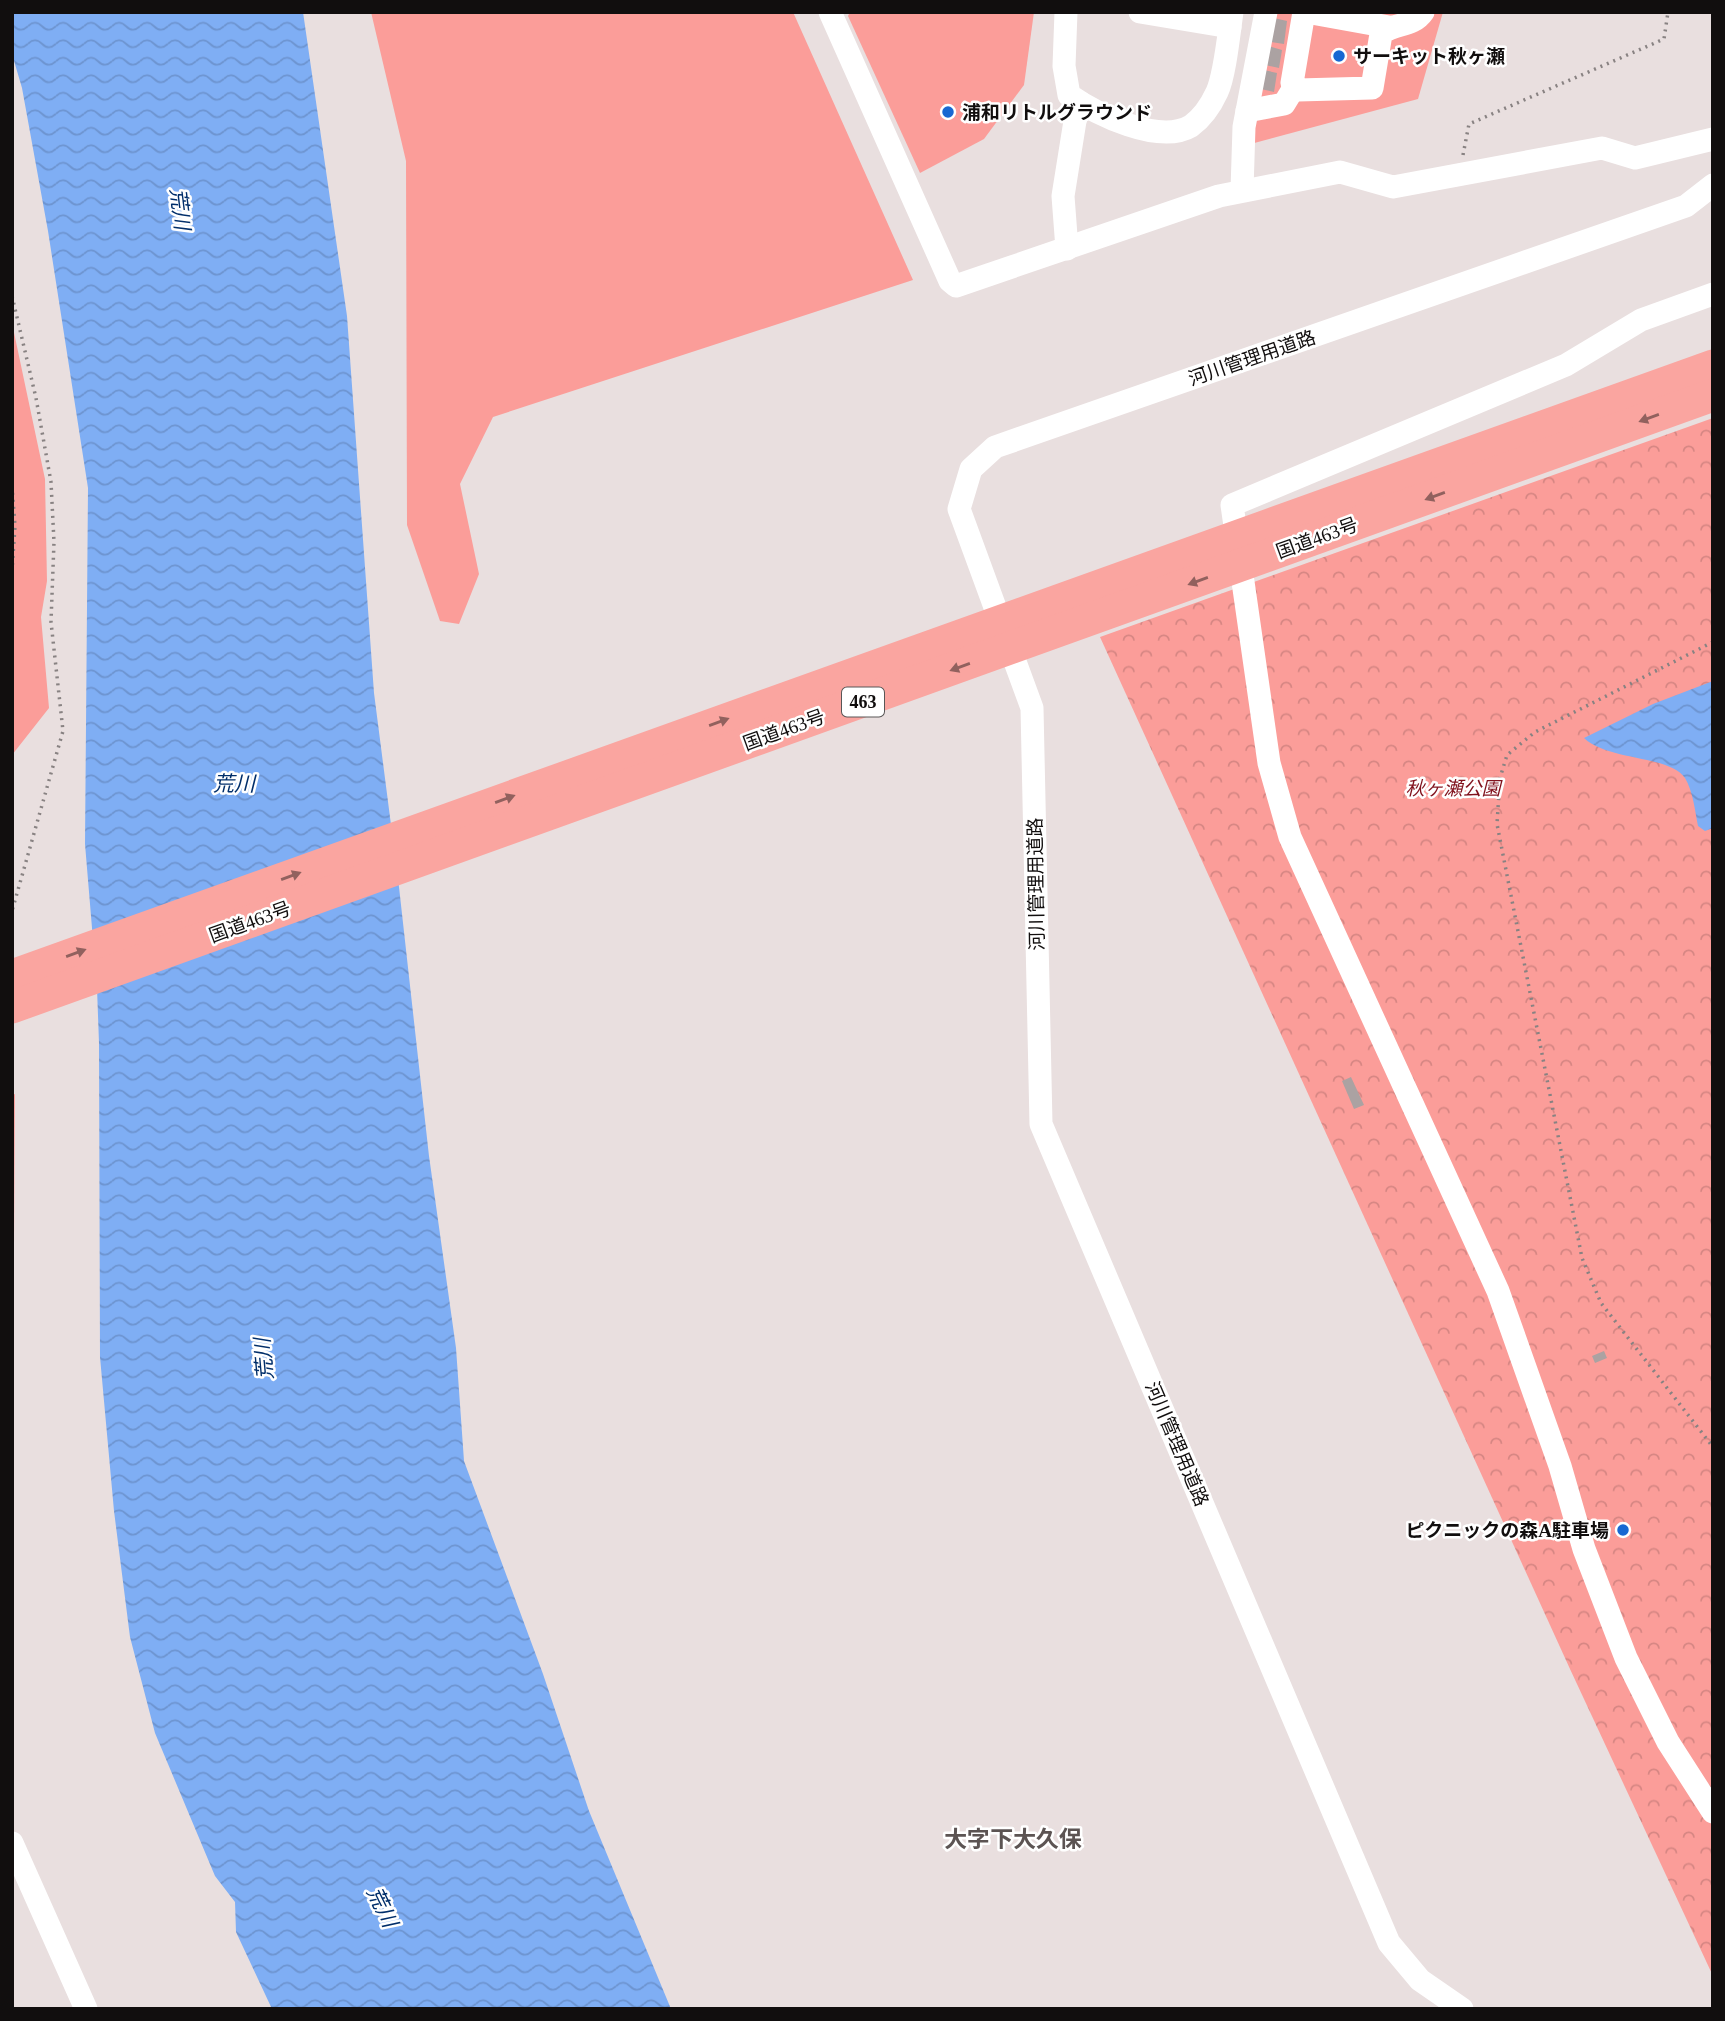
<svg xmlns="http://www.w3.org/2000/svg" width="1725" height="2021" viewBox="0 0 1725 2021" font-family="'Times New Roman','Noto Sans JP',serif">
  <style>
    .grass { fill: #fb9d99 }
    .park { fill: url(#park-crowns) }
    .water { fill: url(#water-waves) }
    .building { fill: #aba2a2 }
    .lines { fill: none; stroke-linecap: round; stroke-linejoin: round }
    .path { stroke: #888282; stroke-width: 3.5; stroke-dasharray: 2 5; stroke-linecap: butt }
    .minor { stroke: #fff; stroke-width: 23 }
    .highway { stroke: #faa5a0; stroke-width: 33 }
    .oneway { fill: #91615e }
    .poi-dot { fill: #1868d2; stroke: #fff; stroke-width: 2.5 }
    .labels { text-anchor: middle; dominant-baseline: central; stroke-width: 5; stroke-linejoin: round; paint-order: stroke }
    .shield { fill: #fff; stroke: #585656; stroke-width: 2 }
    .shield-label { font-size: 18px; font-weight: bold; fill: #110e0e }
    .poi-label { font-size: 19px; font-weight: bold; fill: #110e0e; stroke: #fff; text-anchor: start }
    .street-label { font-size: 19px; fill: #110e0e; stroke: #fff }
    .park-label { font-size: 19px; font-style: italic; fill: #81121d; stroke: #fff }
    .water-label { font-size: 21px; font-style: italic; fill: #002e6a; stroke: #fff }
    .quarter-label { font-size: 23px; font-weight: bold; fill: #5c5453; stroke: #fff }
  </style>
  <defs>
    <pattern id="park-crowns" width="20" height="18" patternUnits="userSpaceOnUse" patternTransform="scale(1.75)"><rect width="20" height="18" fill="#fb9d99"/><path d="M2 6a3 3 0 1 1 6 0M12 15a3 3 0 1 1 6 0" fill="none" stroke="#d68683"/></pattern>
    <pattern id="water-waves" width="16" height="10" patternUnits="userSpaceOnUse" patternTransform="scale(1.75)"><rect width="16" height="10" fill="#7faef4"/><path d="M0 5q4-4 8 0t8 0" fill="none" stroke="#6d94d0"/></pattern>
  </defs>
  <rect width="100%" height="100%" fill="#e9dfdf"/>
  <g class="grass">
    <polygon points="371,12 793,12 913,280 493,417 460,484 479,574 459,624 440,621 407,525 406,161"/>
    <polygon points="850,12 1034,12 1024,85 984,139 920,173 848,16"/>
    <polygon points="1256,12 1443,12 1418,99 1232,149"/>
    <polygon points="12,323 45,479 47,581 41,617 49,708 12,755"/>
    <polygon points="15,1094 13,1400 12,1400 12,1095"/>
  </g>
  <polygon class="park" points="1713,418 1713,1976 1570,1669 1100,637"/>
  <g class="water">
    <polygon points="12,12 303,12 347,316 374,693 399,887 429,1156 456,1348 464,1461 543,1674 589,1811 671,2009 272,2009 236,1932 235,1902 215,1876 155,1733 130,1637 114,1511 100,1357 99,1043 97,988 85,844 88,488 48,231 22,88 12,54"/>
    <path d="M1713,681V828L1705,831L1698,826C1695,811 1693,791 1685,778C1669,755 1608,761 1584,738L1653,704Z"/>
  </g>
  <g class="building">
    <polygon points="1274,18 1287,21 1284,44 1271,42"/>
    <polygon points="1268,46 1282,50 1279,68 1265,65"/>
    <polygon points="1264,70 1277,73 1274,92 1261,89"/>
    <polygon points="1351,1077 1364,1105 1354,1109 1342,1081"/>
    <polygon points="1604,1351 1607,1358 1595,1363 1592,1356"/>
  </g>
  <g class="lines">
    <g class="path">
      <polyline points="1463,155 1469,124 1664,39 1668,12"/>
      <polyline points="12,296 36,398 51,482 54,542 51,622 63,731 12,911"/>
      <polyline points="12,486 15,526 12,571"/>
      <polyline points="1713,642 1535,732 1507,755 1500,778 1497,824 1582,1258 1601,1303 1713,1447"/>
    </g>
    <g class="minor">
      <polyline points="830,12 950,281 956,286 1219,196 1340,172 1393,187 1602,148 1635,158 1713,139"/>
      <path d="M1066,12L1064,66L1069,95C1096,114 1159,145 1191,126C1202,118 1211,105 1217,92C1225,75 1229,32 1232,12"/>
      <polyline points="1140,12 1230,27"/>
      <path d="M1304,12L1292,83L1298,90L1372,88L1381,34C1394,22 1412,28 1423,12"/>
      <polyline points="1306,12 1389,27"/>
      <polyline points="1247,111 1284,104 1295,86"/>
      <polyline points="1242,190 1244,127 1266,12"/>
      <polyline points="1067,249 1063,196 1075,121 1081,103"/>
      <polyline points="1713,294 1641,320 1566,365 1232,505 1269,763 1290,837 1498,1291 1560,1466 1584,1549 1626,1658 1668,1742 1713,1812"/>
      <polyline points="12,1843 86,2009"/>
      <polyline points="1462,2009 1420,1980 1389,1943 1041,1124 1032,708 959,509 971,469 995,447 1686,206 1713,185"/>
    </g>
    <g class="highway">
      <polyline points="12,976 1713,366"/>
      <polyline points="12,1007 1713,395"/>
    </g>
  </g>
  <defs><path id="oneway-solid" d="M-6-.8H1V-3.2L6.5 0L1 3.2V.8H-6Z" transform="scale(1.75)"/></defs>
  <g class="oneway">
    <use href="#oneway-solid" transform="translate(1649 418) rotate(160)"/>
    <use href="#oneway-solid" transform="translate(1435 496) rotate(160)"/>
    <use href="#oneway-solid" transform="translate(1198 581) rotate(160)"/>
    <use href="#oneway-solid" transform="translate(960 667) rotate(160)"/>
    <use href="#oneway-solid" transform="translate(719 722) rotate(-20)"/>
    <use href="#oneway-solid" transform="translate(505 799) rotate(-20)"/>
    <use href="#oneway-solid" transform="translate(291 876) rotate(-20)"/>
    <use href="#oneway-solid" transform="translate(76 953) rotate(-20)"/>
  </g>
  <g class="poi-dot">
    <circle cx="1339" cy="56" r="7"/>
    <circle cx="948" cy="112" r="7"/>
    <circle cx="1623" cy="1530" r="7"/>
  </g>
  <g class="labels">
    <rect class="shield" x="842" y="687.5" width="42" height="29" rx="5"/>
    <g class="shield-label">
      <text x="863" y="702">463</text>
    </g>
    <g class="poi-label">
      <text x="1353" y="56">サーキット秋ヶ瀬</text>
      <text x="962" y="112">浦和リトルグラウンド</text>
      <text x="1609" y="1530" text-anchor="end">ピクニックの森A駐車場</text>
    </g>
    <g class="street-label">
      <text transform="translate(1252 358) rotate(-19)">河川管理用道路</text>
      <text transform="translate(1317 538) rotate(-20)">国道463号</text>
      <text transform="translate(784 730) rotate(-20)">国道463号</text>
      <text transform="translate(1036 884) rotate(-91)">河川管理用道路</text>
      <text transform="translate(250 922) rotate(-20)">国道463号</text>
      <text transform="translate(1177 1444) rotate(67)">河川管理用道路</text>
    </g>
    <g class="park-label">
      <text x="1453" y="788">秋ヶ瀬公園</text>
    </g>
    <g class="water-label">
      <text transform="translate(180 209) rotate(83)">荒川</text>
      <text x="234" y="784">荒川</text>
      <text transform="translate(264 1359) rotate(-95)">荒川</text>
      <text transform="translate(382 1907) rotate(64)">荒川</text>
    </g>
    <g class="quarter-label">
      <text x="1013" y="1839">大字下大久保</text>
    </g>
  </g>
  <rect width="1725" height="2021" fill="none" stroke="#110e0e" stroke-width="28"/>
</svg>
